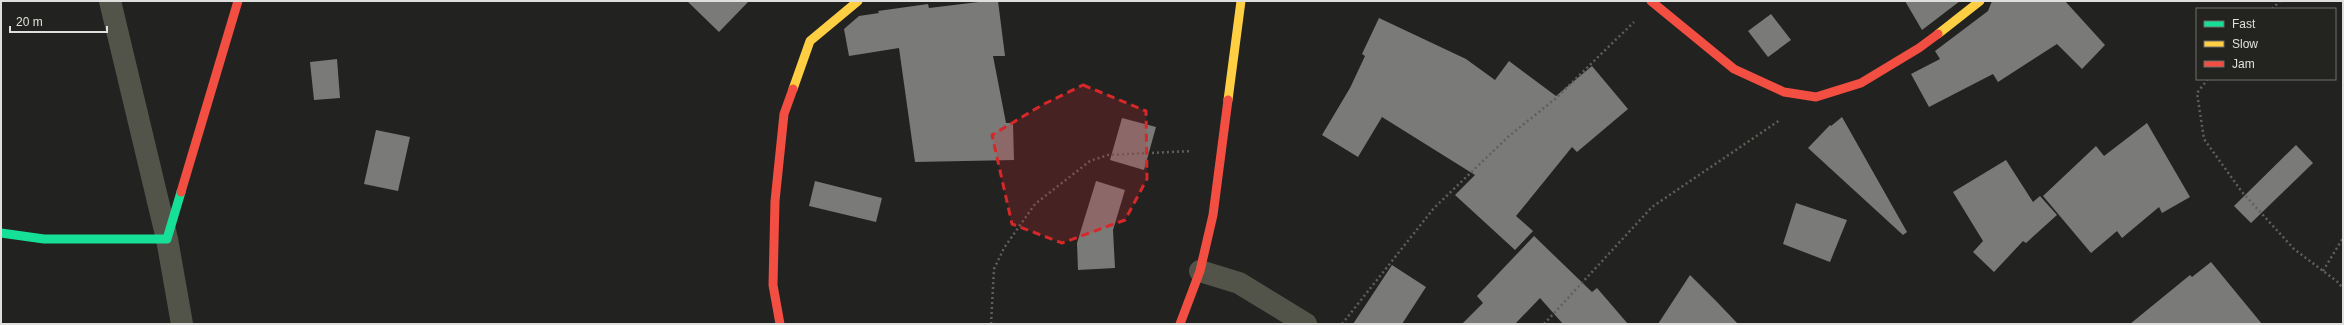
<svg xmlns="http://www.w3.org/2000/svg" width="2344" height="325" viewBox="0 0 2344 325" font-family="Helvetica,sans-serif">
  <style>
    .building { fill: #7a7a79 }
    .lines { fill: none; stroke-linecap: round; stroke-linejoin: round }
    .path { stroke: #5f6159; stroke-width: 2.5; stroke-dasharray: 2 3; stroke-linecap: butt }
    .street { stroke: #52544a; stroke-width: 22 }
    .fast { stroke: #16e098; stroke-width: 9 }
    .slow { stroke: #ffcf43; stroke-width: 9 }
    .jam { stroke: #f24e42; stroke-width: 9 }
    .marked { fill: #d62828; fill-opacity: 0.2; stroke: #d62828; stroke-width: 3; stroke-dasharray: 8 5; stroke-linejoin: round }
  </style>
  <rect width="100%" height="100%" fill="#222221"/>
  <g class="building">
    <polygon points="687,1 749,1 719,32"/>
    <polygon points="987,1 998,1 1005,56 993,56 1006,123 1013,123 1014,160 915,162 899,48 849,56 844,29 859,16 879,13 878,11 928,4 929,8"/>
    <polygon points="1905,1 1960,1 1922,30"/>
    <polygon points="1992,1 2065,1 2105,45 2082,69 2057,44 1998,82 1993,74 1929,107 1911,74 1940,59 1935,51 1988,11"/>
    <polygon points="1771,14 1791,40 1768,57 1748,31"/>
    <polygon points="1379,18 1466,59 1495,80 1509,61 1556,96 1592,66 1628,109 1577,152 1572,147 1516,216 1533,231 1515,250 1455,195 1475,175 1382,117 1358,157 1322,135 1350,88 1365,56 1362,54"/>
    <polygon points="337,59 340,98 314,100 310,62"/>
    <polygon points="1842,117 1907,232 1903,235 1808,148 1830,125 1831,126"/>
    <polygon points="1122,118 1156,127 1144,170 1110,160"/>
    <polygon points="2147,123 2190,197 2162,213 2159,207 2122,238 2117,231 2091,253 2043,196 2096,146 2104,156"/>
    <polygon points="376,130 410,137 398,191 364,184"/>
    <polygon points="2296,145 2313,163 2251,223 2234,206"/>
    <polygon points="2006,160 2033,202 2040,196 2057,215 2026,243 2023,241 1994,272 1973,252 1983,241 1953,192"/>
    <polygon points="815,181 882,198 876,222 809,206"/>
    <polygon points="1096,181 1125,190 1113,230 1115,268 1078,270 1077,243"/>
    <polygon points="1796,203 1847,220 1830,262 1783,244"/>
    <polygon points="1534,236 1592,292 1597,288 1628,324 1563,324 1540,298 1515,324 1462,324 1483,303 1477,296"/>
    <polygon points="2211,262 2262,324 2130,324 2190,275 2192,277"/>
    <polygon points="1392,265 1426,287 1402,324 1353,324"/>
    <polygon points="1690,275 1717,302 1738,324 1658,324"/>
  </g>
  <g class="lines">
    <g class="path">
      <polyline points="2272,9 2280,1"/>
      <polyline points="2208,79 2197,93 2204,139 2242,192 2294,249 2339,283 2343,289"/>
      <polyline points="2323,271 2343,238"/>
      <polyline points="991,324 994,269 1004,248 1035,204 1090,161 1108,155 1192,151"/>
      <polyline points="1342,324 1434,208 1509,136 1555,99 1634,22"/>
      <polyline points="1544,324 1652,207 1780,120"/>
    </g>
    <g class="street">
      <polyline points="110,1 167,239 182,324"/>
      <polyline points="1200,271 1239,283 1306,324"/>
    </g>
    <polyline class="fast" points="1,233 44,239 167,239 181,192"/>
    <g class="slow">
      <polyline points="1938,34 1980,1"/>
      <polyline points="793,89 810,41 858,1"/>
      <polyline points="1228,100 1241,1"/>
    </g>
    <g class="jam">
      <polyline points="1651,1 1734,69 1784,92 1816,97 1861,83 1919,48 1938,34"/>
      <polyline points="181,192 238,1"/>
      <polyline points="780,324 773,285 775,201 784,114 793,89"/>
      <polyline points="1180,324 1200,271 1213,215 1228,100"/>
    </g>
  </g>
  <path class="marked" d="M1083,85L1146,111L1147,179L1125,220L1062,243L1012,224L992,135L1042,105Z"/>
  <rect width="2344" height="325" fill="none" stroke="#dfe0de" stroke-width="4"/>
  <rect x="2196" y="8" width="140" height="72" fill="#232320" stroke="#6e6f6c"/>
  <rect x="2204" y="21" width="20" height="6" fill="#16e098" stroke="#6e6f6c"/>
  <text x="2232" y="28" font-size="12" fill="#dfe0de">Fast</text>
  <rect x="2204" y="41" width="20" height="6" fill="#ffcf43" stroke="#6e6f6c"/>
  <text x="2232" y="48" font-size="12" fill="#dfe0de">Slow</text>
  <rect x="2204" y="61" width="20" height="6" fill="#f24e42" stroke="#6e6f6c"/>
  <text x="2232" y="68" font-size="12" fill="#dfe0de">Jam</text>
  <path d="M10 26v6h97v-6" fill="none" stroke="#dfe0de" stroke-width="2"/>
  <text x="16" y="26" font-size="12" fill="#dfe0de" stroke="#232320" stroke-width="3" paint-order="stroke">20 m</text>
</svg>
